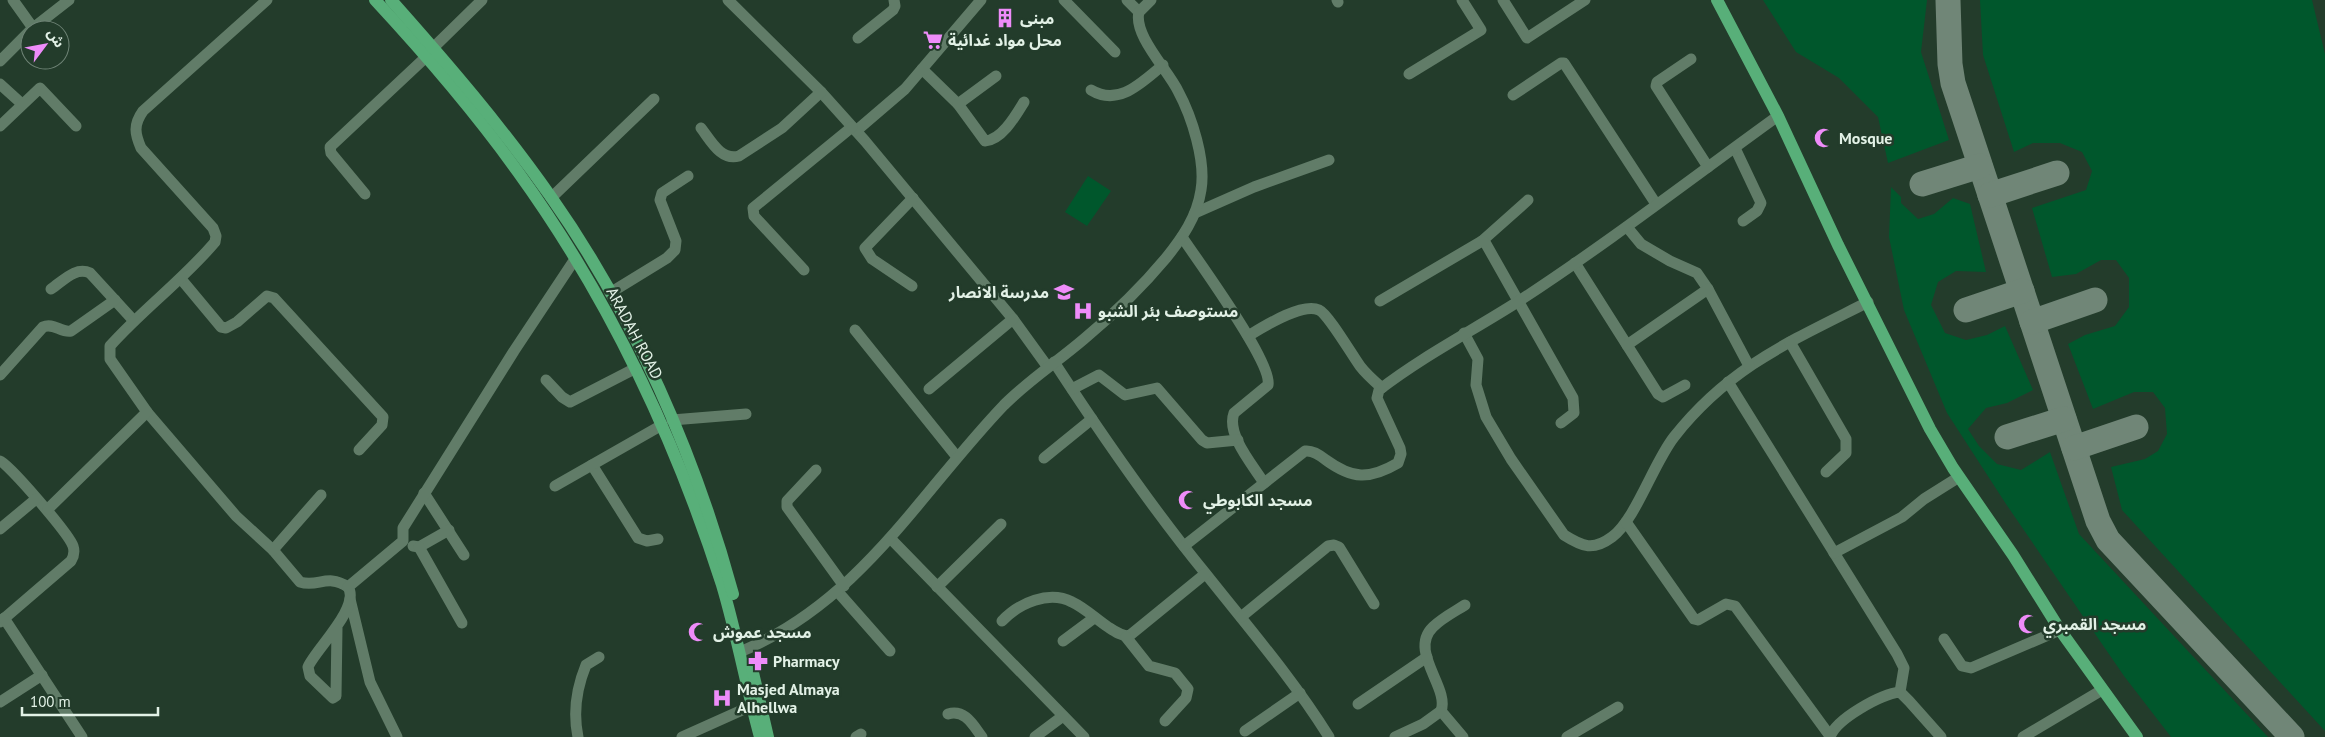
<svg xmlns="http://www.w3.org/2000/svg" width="2325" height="737" viewBox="0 0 2325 737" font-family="'PT Sans','Noto Sans Arabic',sans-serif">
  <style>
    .green { fill: #00572c }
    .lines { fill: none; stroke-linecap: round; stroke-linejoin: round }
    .taxiway { stroke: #708677; stroke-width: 25 }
    .minor { stroke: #617c68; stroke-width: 11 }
    .major { stroke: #58af79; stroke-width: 12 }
    .labels { text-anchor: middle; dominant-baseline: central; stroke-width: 5; stroke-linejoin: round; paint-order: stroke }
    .poi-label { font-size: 16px; font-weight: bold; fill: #e2f1e6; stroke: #233c2b; text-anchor: start }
    .street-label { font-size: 16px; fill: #e2f1e6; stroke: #233c2b }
  </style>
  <rect width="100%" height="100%" fill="#233c2b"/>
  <g class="green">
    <polygon points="1763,0 1927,0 1921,52 1949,140 1888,163 1878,117 1839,78 1796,52"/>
    <polygon points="1980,0 2312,0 2325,54 2325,731 2122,510 2111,467 2145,459 2158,451 2167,434 2165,408 2153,392 2134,392 2093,409 2068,344 2085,335 2115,326 2129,307 2129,278 2116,260 2101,260 2076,274 2052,277 2032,208 2086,190 2092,171 2082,152 2060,143 2033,143 2014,152 1983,55"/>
    <polygon points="1088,176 1111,191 1087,226 1065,212"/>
    <polygon points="1891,187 1901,197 1901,203 1918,219 1934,214 1953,198 1970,204 1986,272 1956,271 1938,282 1931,305 1945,333 1966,340 1987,335 2005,326 2033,390 2007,403 1986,408 1968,429 1979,446 1997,464 2021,470 2050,452 2079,534 2268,737 2171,737 2124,676 2006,504 1947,413 1904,310 1889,237"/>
  </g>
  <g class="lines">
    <g class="taxiway">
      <polyline points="1948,0 1950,64 1953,83 2098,521 2108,540 2292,737"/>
      <polyline points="1922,184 1980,166"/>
      <polyline points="1990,195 2057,173"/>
      <polyline points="1966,310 2022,291"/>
      <polyline points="2032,322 2095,300"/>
      <polyline points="2007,437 2064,419"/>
      <polyline points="2074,448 2136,427"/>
    </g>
    <g class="minor">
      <polyline points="13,0 33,28 69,0"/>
      <polyline points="728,0 821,92 865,141 1013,319 1047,366"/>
      <polyline points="1064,0 1115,52"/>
      <polyline points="1127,0 1139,12"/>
      <polyline points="1337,0 1338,2"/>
      <polyline points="1503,0 1527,38 1585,0"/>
      <polyline points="858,38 893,10 895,6 894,0"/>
      <polyline points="434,47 482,0"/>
      <polyline points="1691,59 1657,82 1656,86 1708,167"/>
      <polyline points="0,61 30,31"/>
      <path d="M922,69L958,104L985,141C1002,140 1016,115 1024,102"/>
      <polyline points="1409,74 1481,30 1462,0"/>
      <polyline points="0,84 22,104"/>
      <path d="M1091,90C1119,107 1142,82 1163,65"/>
      <polyline points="1513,95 1561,63 1564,63 1656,204"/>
      <polyline points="958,104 996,76"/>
      <polyline points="0,126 40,88 76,126"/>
      <path d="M701,128C711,141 721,161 739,156L782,128L821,92"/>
      <polyline points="856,131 905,89 981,0"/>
      <polyline points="1735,148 1761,203 1757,211 1743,221"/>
      <polyline points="365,194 331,153 330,147 426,57"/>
      <polyline points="551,198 654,99"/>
      <polyline points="1195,213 1254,187 1329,160"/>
      <polyline points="1627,227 1641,244 1670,261 1697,273 1708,289"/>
      <path d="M1182,237C1198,261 1273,363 1268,385L1234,413C1226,434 1252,464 1264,483"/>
      <polyline points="1482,241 1528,200"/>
      <polyline points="1575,263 1658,394 1663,397 1685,385"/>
      <polyline points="804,270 754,216 753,208 852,127"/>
      <polyline points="181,279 221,327 226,328 237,322 267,296 274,298 383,417 382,425 359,450"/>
      <polyline points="912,286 872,259 865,248 913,198"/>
      <path d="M51,289C63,281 76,266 90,273L134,321"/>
      <polyline points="610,293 667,258 675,250 676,241 660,200 662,193 688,176"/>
      <polyline points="1380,301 1482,241 1486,244 1573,398 1574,413 1561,423"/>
      <polyline points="855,330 957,457"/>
      <path d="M1464,333L1478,359L1476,385L1486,417L1511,459L1564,535C1583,547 1593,551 1612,537C1636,519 1653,464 1674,437C1729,367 1791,341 1868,302"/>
      <path d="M1248,336C1263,327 1302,302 1319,310C1328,314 1352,355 1360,366C1366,374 1374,381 1382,388"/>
      <polyline points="1790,342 1846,439 1846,453 1826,472"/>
      <polyline points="1627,345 1708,289 1749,366"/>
      <path d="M1054,362C1101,434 1151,507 1206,574C1248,627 1293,679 1329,737"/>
      <path d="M0,375L43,327C53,322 61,333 71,331L115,300"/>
      <polyline points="546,380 562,397 570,402 636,368"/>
      <polyline points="1728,382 1897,654 1904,668 1900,692"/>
      <polyline points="929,389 1013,319"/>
      <polyline points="1072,389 1099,375 1125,395 1157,388 1202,440 1207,443 1238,440"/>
      <path d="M147,412L236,516L273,550L300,582C318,588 327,573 348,587"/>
      <polyline points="672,420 746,414"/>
      <polyline points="1044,458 1092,419"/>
      <path d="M0,461C8,463 69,534 73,546C75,552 74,556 71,561L0,622"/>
      <polyline points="592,465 638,538 647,541 658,539"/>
      <polyline points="816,470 787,501 787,507 844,586"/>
      <polyline points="555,486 662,425"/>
      <polyline points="424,493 464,555"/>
      <path d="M48,509L147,412L110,359V346C143,309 183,280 215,242L216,236L213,228L141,148C135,134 133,125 143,111L267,0"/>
      <polyline points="1626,522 1694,619 1698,620 1726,604 1735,606 1830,736"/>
      <polyline points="0,529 36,499"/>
      <polyline points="891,539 1084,737"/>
      <polyline points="413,546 419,547 449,530"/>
      <path d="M1184,546L1305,451C1313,450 1320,455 1326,460C1352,479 1369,480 1398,463L1401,454L1400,448L1377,398L1379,390C1423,356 1472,331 1519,301C1608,243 1692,178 1778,116"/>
      <polyline points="419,547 462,623"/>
      <polyline points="273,550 321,495"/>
      <polyline points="1834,553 1902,517 1924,499 1959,477"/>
      <polyline points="937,587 1001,524"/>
      <polyline points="838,592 890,651"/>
      <polyline points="350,599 370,682 397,737"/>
      <polyline points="1241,617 1328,546 1334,545 1339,547 1374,604"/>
      <polyline points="4,618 82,737"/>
      <path d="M1002,621C1019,603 1049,590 1072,602C1085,608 1096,619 1108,627C1114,631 1121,636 1129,636L1205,574"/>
      <path d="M337,628L336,696L333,698L310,676L308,667C315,650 361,607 348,587L403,541V528L514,351L575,259"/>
      <polyline points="1126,637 1149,666 1175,673 1188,689 1186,698 1165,721"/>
      <polyline points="1944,639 1962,666 1971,668 2060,630"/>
      <polyline points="1063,641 1094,618"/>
      <path d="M740,652C861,601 918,495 1004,405C1029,380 1057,362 1084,339C1114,314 1141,288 1166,258C1182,238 1197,217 1201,190C1206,161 1192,117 1178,91C1168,70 1133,35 1139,12L1151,0"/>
      <polyline points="0,702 42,675"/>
      <polyline points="1358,704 1427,657"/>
      <path d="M1441,711C1450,688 1408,651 1433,627C1442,618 1454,612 1465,605"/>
      <path d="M948,714C965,709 973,725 982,737"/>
      <polyline points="1245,731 1300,693"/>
      <path d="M578,737C573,713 577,687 586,665L599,657"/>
      <polyline points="682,737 760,702"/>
      <polyline points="856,737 861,734"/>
      <polyline points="1035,737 1063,716"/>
      <polyline points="1395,737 1423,724 1441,711 1463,737"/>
      <polyline points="1567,737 1618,707"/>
      <path d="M1830,737C1836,719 1881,694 1900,692L1909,701L1941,737"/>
      <polyline points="2023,737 2102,690"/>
    </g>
    <g class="major">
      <path d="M375,0C426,55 475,112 518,172C609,298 675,438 722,585C737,635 746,686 760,737"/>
      <path d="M391,0C447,63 502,127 551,197C634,315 695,455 733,594"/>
      <polyline points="1717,0 1778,116 1838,245 1930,429 1953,468 2013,555 2060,630 2137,737"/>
      <polyline points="751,664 768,737"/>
    </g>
  </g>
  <defs>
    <symbol id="building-bare" viewBox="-9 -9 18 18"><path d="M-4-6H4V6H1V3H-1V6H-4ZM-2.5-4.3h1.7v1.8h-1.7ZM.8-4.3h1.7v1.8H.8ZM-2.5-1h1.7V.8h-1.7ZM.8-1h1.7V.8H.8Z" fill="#ee8cf9" stroke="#233c2b" stroke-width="2.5" paint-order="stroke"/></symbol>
    <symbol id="supermarket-bare" viewBox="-9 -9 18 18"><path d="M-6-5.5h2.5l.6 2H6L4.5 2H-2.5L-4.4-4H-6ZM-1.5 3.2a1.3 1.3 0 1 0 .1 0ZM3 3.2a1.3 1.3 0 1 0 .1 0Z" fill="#ee8cf9" stroke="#233c2b" stroke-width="2.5" paint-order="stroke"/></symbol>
    <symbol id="mosque-bare" viewBox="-9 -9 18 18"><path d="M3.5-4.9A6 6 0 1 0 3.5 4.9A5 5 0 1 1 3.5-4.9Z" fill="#ee8cf9" stroke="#233c2b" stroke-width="2.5" paint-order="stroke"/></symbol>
    <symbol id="school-bare" viewBox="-9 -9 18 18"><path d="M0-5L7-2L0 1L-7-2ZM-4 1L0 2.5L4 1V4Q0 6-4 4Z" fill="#ee8cf9" stroke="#233c2b" stroke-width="2.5" paint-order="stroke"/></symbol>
    <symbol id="hospital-bare" viewBox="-9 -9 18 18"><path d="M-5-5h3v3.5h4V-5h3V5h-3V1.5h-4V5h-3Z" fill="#ee8cf9" stroke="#233c2b" stroke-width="2.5" paint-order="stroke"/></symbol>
    <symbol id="pharmacy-bare" viewBox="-9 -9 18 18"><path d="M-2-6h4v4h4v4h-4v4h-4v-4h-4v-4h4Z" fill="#ee8cf9" stroke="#233c2b" stroke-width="2.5" paint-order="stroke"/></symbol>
  </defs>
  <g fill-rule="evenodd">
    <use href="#building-bare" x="991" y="4" width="28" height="28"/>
    <use href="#supermarket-bare" x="919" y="26" width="28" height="28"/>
    <use href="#mosque-bare" x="1810" y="124" width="28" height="28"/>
    <use href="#school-bare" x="1050" y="278" width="28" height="28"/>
    <use href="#hospital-bare" x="1069" y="297" width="28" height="28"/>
    <use href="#mosque-bare" x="1174" y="486" width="28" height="28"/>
    <use href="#mosque-bare" x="2014" y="610" width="28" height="28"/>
    <use href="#mosque-bare" x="684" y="618" width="28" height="28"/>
    <use href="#pharmacy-bare" x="744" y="647" width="28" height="28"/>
    <use href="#hospital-bare" x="708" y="684" width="28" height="28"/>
  </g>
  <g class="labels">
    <g class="poi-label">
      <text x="1020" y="18">مبنى</text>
      <text x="948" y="40">محل مواد غدائية</text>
      <text x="1839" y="138">Mosque</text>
      <text x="1049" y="292" text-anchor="end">مدرسة الانصار</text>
      <text x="1098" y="311">مستوصف بئر الشبو</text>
      <text x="1203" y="500">مسجد الكابوطي</text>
      <text x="2043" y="624">مسجد القمبري</text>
      <text x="713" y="632">مسجد عموش</text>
      <text x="773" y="661">Pharmacy</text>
      <text x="737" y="689">Masjed Almaya<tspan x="737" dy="18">Alhellwa</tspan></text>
    </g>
    <g class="street-label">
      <text transform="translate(635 333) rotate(62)">ARADAH ROAD</text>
    </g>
  </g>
  <g transform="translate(45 45) rotate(58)"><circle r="24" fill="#233c2b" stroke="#6f8476"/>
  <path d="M0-4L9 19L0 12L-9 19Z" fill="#ee8cf9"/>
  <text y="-8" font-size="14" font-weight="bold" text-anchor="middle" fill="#e2f1e6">ش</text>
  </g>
  <path d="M22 707v8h136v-8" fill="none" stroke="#e2f1e6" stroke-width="2.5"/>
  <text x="30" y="707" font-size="15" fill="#e2f1e6" stroke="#233c2b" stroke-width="4" paint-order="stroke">100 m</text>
</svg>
